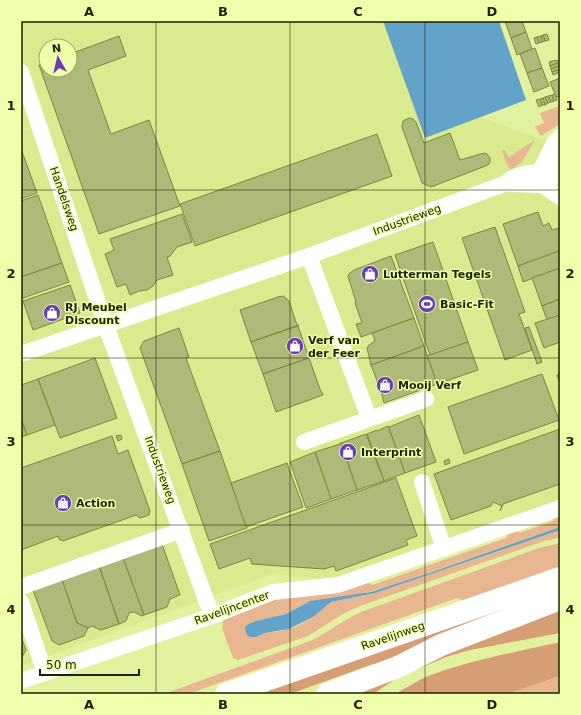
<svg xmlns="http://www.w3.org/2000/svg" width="581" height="715" viewBox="0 0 581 715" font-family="'DejaVu Sans',sans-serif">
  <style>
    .built { fill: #daea8e; fill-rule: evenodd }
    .green { fill: #e9b692 }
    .forest { fill: #d69e75 }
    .water { fill: #63a2c9 }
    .building { fill: #aeba7a; stroke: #7c8837 }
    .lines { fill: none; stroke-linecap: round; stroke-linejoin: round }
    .minor { stroke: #fff; stroke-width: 16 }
    .secondary { stroke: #fff; stroke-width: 22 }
    .grid { fill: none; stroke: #1e2201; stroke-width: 1; stroke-opacity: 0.55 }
    .labels { text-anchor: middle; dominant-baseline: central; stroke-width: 3; stroke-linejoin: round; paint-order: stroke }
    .street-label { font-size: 11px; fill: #1e2201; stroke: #efffab }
    .poi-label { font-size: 11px; font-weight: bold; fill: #1e2201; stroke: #efffab; text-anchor: start }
    .neatline { fill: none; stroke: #1e2201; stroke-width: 1.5 }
    .grid-label { font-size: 13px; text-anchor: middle; font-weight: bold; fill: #1e2201 }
  </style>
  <rect width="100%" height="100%" fill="#e2f19e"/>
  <path class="built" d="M21,21H383L425,138L480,117L560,146V501L333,580L273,574L21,666ZM46,46H70V70H46Z"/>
  <g class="green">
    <polygon points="560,106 560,124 541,136 535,127 544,123 540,113"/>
    <polygon points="535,140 522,162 510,170 506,163 502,150 504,150 509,157"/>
    <polygon points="560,514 560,527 393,585 358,595 310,601 286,614 256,621 248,624 245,627 256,637 265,633 281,631 296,627 313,617 331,602 375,593 560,530 560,538 544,541 360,606 343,614 308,636 238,660 233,658 222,628 224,617 271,598 367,582 372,585 506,538 508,533 515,530 520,533 553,521 555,516"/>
    <path d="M557,544H560V572L468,603L457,598L188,694H164L310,641C328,633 343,620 361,612L539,548Z"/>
    <polygon points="560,676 560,694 507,694"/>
  </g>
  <g class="forest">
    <polygon points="560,594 384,665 373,664 290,694 236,694 477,609"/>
    <polygon points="560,604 560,633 470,650 446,657 397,678 373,694 340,694"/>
    <path d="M560,642V676L507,694H395C406,688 417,681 428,676C471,660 516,652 560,642Z"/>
  </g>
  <g class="water">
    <polygon points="383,21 499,21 526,100 425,138"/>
    <polygon points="560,527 560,530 375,593 331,602 313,617 289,629 265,633 256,637 251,637 248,636 246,633 245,627 248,624 256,621 286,614 310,601 371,592 429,573"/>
  </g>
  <g class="building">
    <polygon points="505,21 522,21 526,32 511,38"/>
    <polygon points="526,32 532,49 517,55 511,38"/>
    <polygon points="547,34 549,40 545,41 543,35"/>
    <polygon points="543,35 545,41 542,42 541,36"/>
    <polygon points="119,36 126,56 88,70 111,134 149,120 180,206 99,234 39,65 46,63 46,70 70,70 70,54"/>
    <polygon points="541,36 542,42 539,43 537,37"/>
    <polygon points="537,37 539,43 536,44 534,38"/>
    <polygon points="535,48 542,68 527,73 520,54"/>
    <polygon points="557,60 558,63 550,66 549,62"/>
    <polygon points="558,63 559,66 551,69 550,66"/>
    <polygon points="559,66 560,69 552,72 551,69"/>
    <polygon points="542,68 549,86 534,92 527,73"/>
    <polygon points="560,69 560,72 553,75 552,72"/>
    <polygon points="560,78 560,96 556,97 550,82"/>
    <polygon points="555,94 557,100 554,101 552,95"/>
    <polygon points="552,95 554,101 551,102 548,96"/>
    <polygon points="548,96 551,102 548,103 545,97"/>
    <polygon points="545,97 548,103 545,105 543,98"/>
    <polygon points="543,98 545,105 542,105 540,99"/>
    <polygon points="540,99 542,105 539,107 536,100"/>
    <polygon points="409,118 413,119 416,122 424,143 450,133 460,160 484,153 487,154 490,158 490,162 488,165 431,187 422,183 402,127 403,121"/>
    <polygon points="377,134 392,176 195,246 180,204"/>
    <polygon points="21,149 37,193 21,199"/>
    <polygon points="38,195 62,263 21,277 21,201"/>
    <polygon points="538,212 543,226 549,223 552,230 559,228 560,232 560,251 518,266 503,224"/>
    <polygon points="182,214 192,242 177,247 170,256 167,257 173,275 157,280 153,286 147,290 139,291 130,295 126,284 117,287 105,254 114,250 110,239"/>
    <polygon points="495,227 525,312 519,314 532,350 505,360 462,238"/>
    <polygon points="433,242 468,342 430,355 395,255"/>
    <polygon points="559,251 560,268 523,282 518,266"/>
    <polygon points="391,256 414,318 361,337 356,324 362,323 355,303 356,302 348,276 350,273 354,270"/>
    <polygon points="62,263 69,282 23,298 21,294 21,277"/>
    <polygon points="560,268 560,299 542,306 532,278"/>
    <polygon points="70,285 80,313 33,330 23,301"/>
    <polygon points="283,296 286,298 289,301 297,325 299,325 251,342 240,310 278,297"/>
    <polygon points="560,299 560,315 547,320 542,306"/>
    <polygon points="560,315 560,342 544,348 535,323"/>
    <polygon points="414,318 424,346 371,365 367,348 369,345 375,341 372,333"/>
    <polygon points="298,326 309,358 263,374 251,342"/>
    <polygon points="529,327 542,362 537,364 525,328"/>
    <polygon points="179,328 189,357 186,358 220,451 182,464 140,348 144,341"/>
    <polygon points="468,342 478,370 437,384 427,356"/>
    <polygon points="424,346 437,384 384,403 381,391 371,365"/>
    <polygon points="95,358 117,418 60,438 38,379"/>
    <polygon points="309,358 321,392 322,392 323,395 276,412 263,374"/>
    <polygon points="542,374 559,420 464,454 448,407"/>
    <polygon points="560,374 560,384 557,375"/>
    <polygon points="38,379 55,425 27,435 21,419 21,385"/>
    <polygon points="419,415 436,462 405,473 388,426 389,427"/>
    <polygon points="21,419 27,435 21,437"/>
    <polygon points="388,426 405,473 384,481 367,434 377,430 377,431"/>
    <polygon points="560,429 560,484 503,504 500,511 502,506 493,502 491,506 451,520 434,474"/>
    <polygon points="366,434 384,481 357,490 341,443"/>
    <polygon points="121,435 122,439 118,441 116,436"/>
    <polygon points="112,436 118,454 128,450 150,511 149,515 140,518 136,515 63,541 59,539 58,536 21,550 21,468"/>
    <polygon points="340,443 341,443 357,490 331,499 315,452 340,444"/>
    <polygon points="220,451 247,528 209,541 182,464"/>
    <polygon points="315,452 331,499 306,508 290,462"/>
    <polygon points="449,459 450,463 445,465 444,461"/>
    <polygon points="287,463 303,507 246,527 231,483"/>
    <polygon points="396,478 417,536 406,540 408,545 336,571 334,566 324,569 252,564 250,558 219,569 210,544"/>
    <polygon points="162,544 180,595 170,599 167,607 144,615 123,558"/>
    <polygon points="123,558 144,615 142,616 134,612 129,613 126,621 119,624 99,566"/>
    <polygon points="99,566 119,624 101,630 92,626 88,628 77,623 62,580"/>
    <polygon points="62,580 77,623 88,628 84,636 59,645 52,641 33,590"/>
    <polygon points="21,637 26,650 21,659"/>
  </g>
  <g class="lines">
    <g class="minor">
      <polyline points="21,72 106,326 212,616"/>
      <polyline points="541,182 539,173 554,143 560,137"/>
      <polyline points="546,182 555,175 560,161"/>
      <polyline points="511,184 542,185 560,197"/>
      <polyline points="309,256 369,418"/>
      <path d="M21,354L309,256L504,184C507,182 511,179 515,177C529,171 546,171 560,177"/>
      <polyline points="304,442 426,399"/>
      <polyline points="422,482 444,549"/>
      <polyline points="21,587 182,530"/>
      <polyline points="21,602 45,673"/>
      <polyline points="21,681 212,616 273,592 338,585 560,508"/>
    </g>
    <g class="secondary">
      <polyline points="226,694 560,578"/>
      <polyline points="327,694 400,666 441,645 560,599"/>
    </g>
  </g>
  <path class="grid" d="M156,21V694M290,21V694M425,21V694M21,190H560M21,358H560M21,525H560"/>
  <defs>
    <symbol id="shop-disc" viewBox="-11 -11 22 22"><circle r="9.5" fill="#6c3db5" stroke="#efffab"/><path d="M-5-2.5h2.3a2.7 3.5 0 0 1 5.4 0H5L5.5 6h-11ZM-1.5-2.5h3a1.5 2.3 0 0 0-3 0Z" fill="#fff"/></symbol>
    <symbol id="stadium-disc" viewBox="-11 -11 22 22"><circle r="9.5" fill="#6c3db5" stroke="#efffab"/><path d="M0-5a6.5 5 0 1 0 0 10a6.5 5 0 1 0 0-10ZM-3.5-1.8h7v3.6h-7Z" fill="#fff"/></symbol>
  </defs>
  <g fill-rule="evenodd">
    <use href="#shop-disc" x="360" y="264" width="20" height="20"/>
    <use href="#stadium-disc" x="417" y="294" width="20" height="20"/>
    <use href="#shop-disc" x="42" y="303" width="20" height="20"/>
    <use href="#shop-disc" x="285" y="336" width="20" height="20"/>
    <use href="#shop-disc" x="375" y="375" width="20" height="20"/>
    <use href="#shop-disc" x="338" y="442" width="20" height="20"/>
    <use href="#shop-disc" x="53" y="493" width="20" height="20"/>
  </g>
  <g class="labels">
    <g class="street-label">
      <text transform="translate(64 199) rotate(71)">Handelsweg</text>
      <text transform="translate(407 220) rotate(-20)">Industrieweg</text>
      <text transform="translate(160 470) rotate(70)">Industrieweg</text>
      <text transform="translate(232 608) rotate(-20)">Ravelijncenter</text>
      <text transform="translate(393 636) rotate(-19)">Ravelijnweg</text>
    </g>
    <g class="poi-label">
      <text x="383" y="274">Lutterman Tegels</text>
      <text x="440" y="304">Basic-Fit</text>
      <text x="65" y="307">RJ Meubel<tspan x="65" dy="13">Discount</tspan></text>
      <text x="308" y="340">Verf van<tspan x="308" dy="13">der Feer</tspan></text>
      <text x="398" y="385">Mooij Verf</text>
      <text x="361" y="452">Interprint</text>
      <text x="76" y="503">Action</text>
    </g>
  </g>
  <rect width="581" height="715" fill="none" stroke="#efffab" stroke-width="44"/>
  <g transform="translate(58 58) rotate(352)"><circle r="19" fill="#efffab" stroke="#9ba767"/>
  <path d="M0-3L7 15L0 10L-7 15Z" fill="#6c3db5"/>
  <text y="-6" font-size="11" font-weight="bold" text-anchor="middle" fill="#1e2201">N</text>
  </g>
  <path d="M40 669v6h99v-6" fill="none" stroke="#1e2201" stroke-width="2"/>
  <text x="46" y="669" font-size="12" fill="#1e2201" stroke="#efffab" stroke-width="3" paint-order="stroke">50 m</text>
  <rect x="22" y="22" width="537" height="671" class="neatline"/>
  <g class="grid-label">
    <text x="89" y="16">A</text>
    <text x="223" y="16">B</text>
    <text x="358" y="16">C</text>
    <text x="492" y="16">D</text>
    <text x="11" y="110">1</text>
    <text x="570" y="110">1</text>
    <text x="11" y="278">2</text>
    <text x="570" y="278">2</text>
    <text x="11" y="446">3</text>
    <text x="570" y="446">3</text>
    <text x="11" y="614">4</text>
    <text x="570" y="614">4</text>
    <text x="89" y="709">A</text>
    <text x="223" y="709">B</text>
    <text x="358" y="709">C</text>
    <text x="492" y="709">D</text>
  </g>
</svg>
